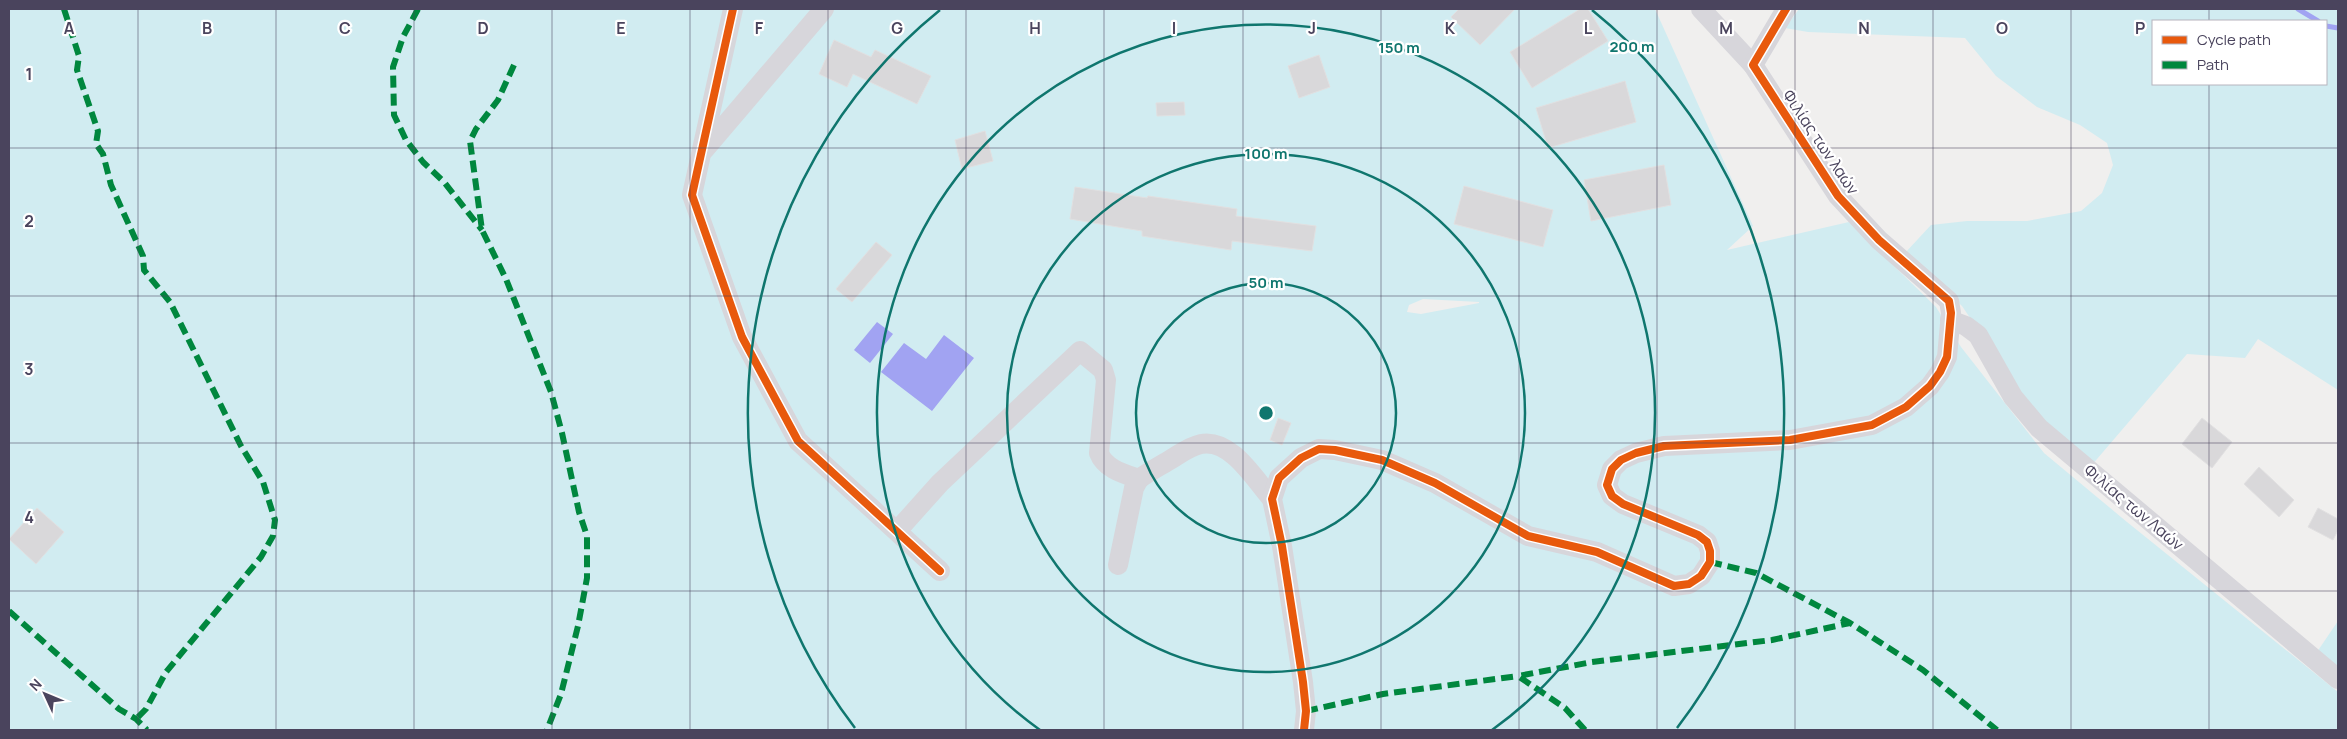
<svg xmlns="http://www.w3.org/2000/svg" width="2347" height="739" viewBox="0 0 2347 739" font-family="Manrope,sans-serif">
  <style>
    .green { fill: #d1ecf1; fill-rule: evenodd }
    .water { fill: #a1a3f2 }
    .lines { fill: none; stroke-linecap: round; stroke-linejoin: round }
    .stream { stroke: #a1a3f2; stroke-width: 5 }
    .building { fill: #d9d8da; stroke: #e1e0e1 }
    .minor { stroke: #d7d6db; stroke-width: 20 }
    .quiet { stroke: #00873e; stroke-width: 6; stroke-dasharray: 12 6; stroke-linecap: butt }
    .cycleway-casing { stroke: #fff; stroke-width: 11 }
    .cycleway { stroke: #e8590c; stroke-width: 8 }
    .grid { fill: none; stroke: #4a445d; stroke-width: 1; stroke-opacity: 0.55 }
    .ring { fill: none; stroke: #0f766e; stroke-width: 2.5 }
    .labels { text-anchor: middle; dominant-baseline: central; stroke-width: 4.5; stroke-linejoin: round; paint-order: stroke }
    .street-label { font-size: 16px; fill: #4a445d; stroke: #fff }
    .grid-label { font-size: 16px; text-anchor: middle; font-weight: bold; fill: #4a445d; stroke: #fff; stroke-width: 4.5; stroke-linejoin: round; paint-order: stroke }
    .centre { fill: #0f766e; stroke: #fff; stroke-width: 2.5 }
    .ring-label { font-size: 15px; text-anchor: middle; font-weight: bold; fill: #0f766e; stroke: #fff; stroke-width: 4.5; stroke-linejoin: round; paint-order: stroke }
  </style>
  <rect width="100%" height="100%" fill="#f0efee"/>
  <g class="green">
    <path d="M9,9H1655L1753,226L1727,250L1849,222L1936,307L1961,347L2044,453L2127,522L2338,692V730H9ZM1423,299L1479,302V303L1421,314L1407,312L1409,305Z"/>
    <path d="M1799,9H2338V390L2258,339L2245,358L2187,354L2091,466L2043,426L1962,306L1905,253L1931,225L1967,221H2027L2081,211L2102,193L2113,165L2107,143L2080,125L2037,107L1996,76L1965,38L1808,32L1785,28ZM2153,21H2326V84H2153Z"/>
    <polygon points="2338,621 2338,671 2317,652"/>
  </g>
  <g class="water">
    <polygon points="877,322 893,334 870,363 854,350"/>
    <polygon points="944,335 974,358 932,411 881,372 904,343 926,359"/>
  </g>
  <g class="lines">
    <g class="stream">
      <polyline points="2298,9 2318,21"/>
      <polyline points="2326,26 2338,28"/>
    </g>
  </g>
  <g class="building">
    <polygon points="1459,9 1515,9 1480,45 1451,17"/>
    <polygon points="1580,9 1588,9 1608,41 1532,88 1510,52"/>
    <polygon points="834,40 871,57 875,50 931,76 917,104 853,74 847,87 819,74"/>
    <polygon points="1319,55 1330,87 1299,98 1288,66"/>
    <polygon points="1625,81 1636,122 1548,148 1536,108"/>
    <polygon points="1184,102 1185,115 1157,116 1156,103"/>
    <polygon points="985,131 993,161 962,169 955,140"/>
    <polygon points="1664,165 1671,205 1591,221 1584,180"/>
    <polygon points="1464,186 1553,210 1543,247 1454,224"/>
    <polygon points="1075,187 1147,198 1148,196 1237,209 1236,216 1316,226 1312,251 1232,241 1231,250 1142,236 1142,231 1070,219"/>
    <polygon points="876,242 892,255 852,302 836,289"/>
    <polygon points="1278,418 1291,423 1282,445 1270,440"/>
    <polygon points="2202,418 2232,442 2212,468 2182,444"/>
    <polygon points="2259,467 2294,500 2279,517 2244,484"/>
    <polygon points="37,508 64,532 36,564 9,539"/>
    <polygon points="2318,508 2338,519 2338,530 2333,540 2308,527"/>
  </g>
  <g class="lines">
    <g class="minor">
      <polyline points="733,9 692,195 742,337 798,441 940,571"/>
      <polyline points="1701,9 1753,65"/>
      <polyline points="704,150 824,9"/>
      <polyline points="1950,320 1966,326 1978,335 2013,397 2039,428 2338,679"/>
      <path d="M897,531L940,483L1080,351L1103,370L1106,380L1099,453C1105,469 1124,474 1139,479C1150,471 1162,465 1173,458C1181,453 1191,446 1201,444C1231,438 1255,480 1272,499"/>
      <polyline points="1118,565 1134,488 1139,479"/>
      <polyline points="1304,730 1306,711 1303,682 1282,546 1272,499 1279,478 1301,458 1319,449 1335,450 1382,460 1435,483 1528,536 1597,552 1674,586 1689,584 1701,576 1710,562 1710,551 1707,542 1698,535 1623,504 1612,496 1607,485 1612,469 1621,460 1636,453 1664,446 1790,440 1872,425 1906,407 1930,386 1940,372 1947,357 1951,313 1949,301 1879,240 1838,196 1753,65 1786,9"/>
    </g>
    <g class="quiet">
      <polyline points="64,9 79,56 77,70 98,131 96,144 103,154 111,185 143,256 144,270 170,302 241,446 263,482 275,520 273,536 261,557 166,672 146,709 136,719"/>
      <polyline points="418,9 403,37 393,67 394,115 406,140 423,162 444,182 482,230"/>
      <polyline points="514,65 498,100 476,129 470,141 482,230 506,279 551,392 562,433 579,512 587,536 587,578 578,626 561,694 547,730"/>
      <polyline points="1710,562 1756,573 1850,623"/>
      <polyline points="9,611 119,709 136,719 147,730"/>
      <polyline points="1306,711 1383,694 1518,676"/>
      <polyline points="1585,730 1565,708 1518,676 1592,662 1772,640 1850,623 1923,670 1997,730"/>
    </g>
    <defs>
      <g id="cycleway">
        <polyline points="733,9 692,195 742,337 798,441 940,571"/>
        <polyline points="1304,730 1306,711 1303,682 1282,546 1272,499 1279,478 1301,458 1319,449 1335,450 1382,460 1435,483 1528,536 1597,552 1674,586 1689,584 1701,576 1710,562 1710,551 1707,542 1698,535 1623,504 1612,496 1607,485 1612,469 1621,460 1636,453 1664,446 1790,440 1872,425 1906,407 1930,386 1940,372 1947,357 1951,313 1949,301 1879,240 1838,196 1753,65 1786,9"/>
      </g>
    </defs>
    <use href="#cycleway" class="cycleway-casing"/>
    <use href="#cycleway" class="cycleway"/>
  </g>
  <path class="grid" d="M138,9V730M276,9V730M414,9V730M552,9V730M690,9V730M828,9V730M966,9V730M1104,9V730M1243,9V730M1381,9V730M1519,9V730M1657,9V730M1795,9V730M1933,9V730M2071,9V730M2209,9V21M2209,84V730M9,148H2338M9,296H2338M9,443H2338M9,591H2338"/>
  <g class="ring">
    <circle cx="1266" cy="413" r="130"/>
    <circle cx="1266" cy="413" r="259"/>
    <path d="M1040 730A389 389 0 1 1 1492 730"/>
    <path d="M855 728A518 518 0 0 1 940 10M1592 10A518 518 0 0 1 1677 728"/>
  </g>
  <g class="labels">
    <g class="street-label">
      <text transform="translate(1821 142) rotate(56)">Φιλίας των λαών</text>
      <text transform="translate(2134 507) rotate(40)">Φιλίας των Λαών</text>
    </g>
  </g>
  <g class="grid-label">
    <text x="69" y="34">A</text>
    <text x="207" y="34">B</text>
    <text x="345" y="34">C</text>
    <text x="483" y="34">D</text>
    <text x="621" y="34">E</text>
    <text x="759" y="34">F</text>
    <text x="897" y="34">G</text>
    <text x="1035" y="34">H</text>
    <text x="1174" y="34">I</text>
    <text x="1312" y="34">J</text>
    <text x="1450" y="34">K</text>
    <text x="1588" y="34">L</text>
    <text x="1726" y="34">M</text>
    <text x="1864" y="34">N</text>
    <text x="2002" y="34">O</text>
    <text x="2140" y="34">P</text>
    <text x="29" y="80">1</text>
    <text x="29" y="227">2</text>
    <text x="29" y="375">3</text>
    <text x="29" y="523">4</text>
  </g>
  <circle cx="1266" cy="413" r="8" class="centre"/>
  <g class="ring-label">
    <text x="1632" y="52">200 m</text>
    <text x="1399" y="53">150 m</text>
    <text x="1266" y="159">100 m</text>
    <text x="1266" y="288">50 m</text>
  </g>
  <rect width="2347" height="739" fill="none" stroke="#4a445d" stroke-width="20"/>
  <rect x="2152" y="20" width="175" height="65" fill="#ffffff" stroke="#b7b4be"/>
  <rect x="2162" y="36" width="25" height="8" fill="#e8590c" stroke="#b7b4be"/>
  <text x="2197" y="45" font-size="15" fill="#4a445d">Cycle path</text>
  <rect x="2162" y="61" width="25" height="8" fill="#00873e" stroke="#b7b4be"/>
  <text x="2197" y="70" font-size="15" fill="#4a445d">Path</text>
  <g transform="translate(45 694) rotate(314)" stroke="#ffffff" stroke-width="4" paint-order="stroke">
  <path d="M0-4L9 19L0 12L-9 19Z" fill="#4a445d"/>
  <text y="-8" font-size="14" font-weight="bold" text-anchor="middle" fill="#4a445d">N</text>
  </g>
</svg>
